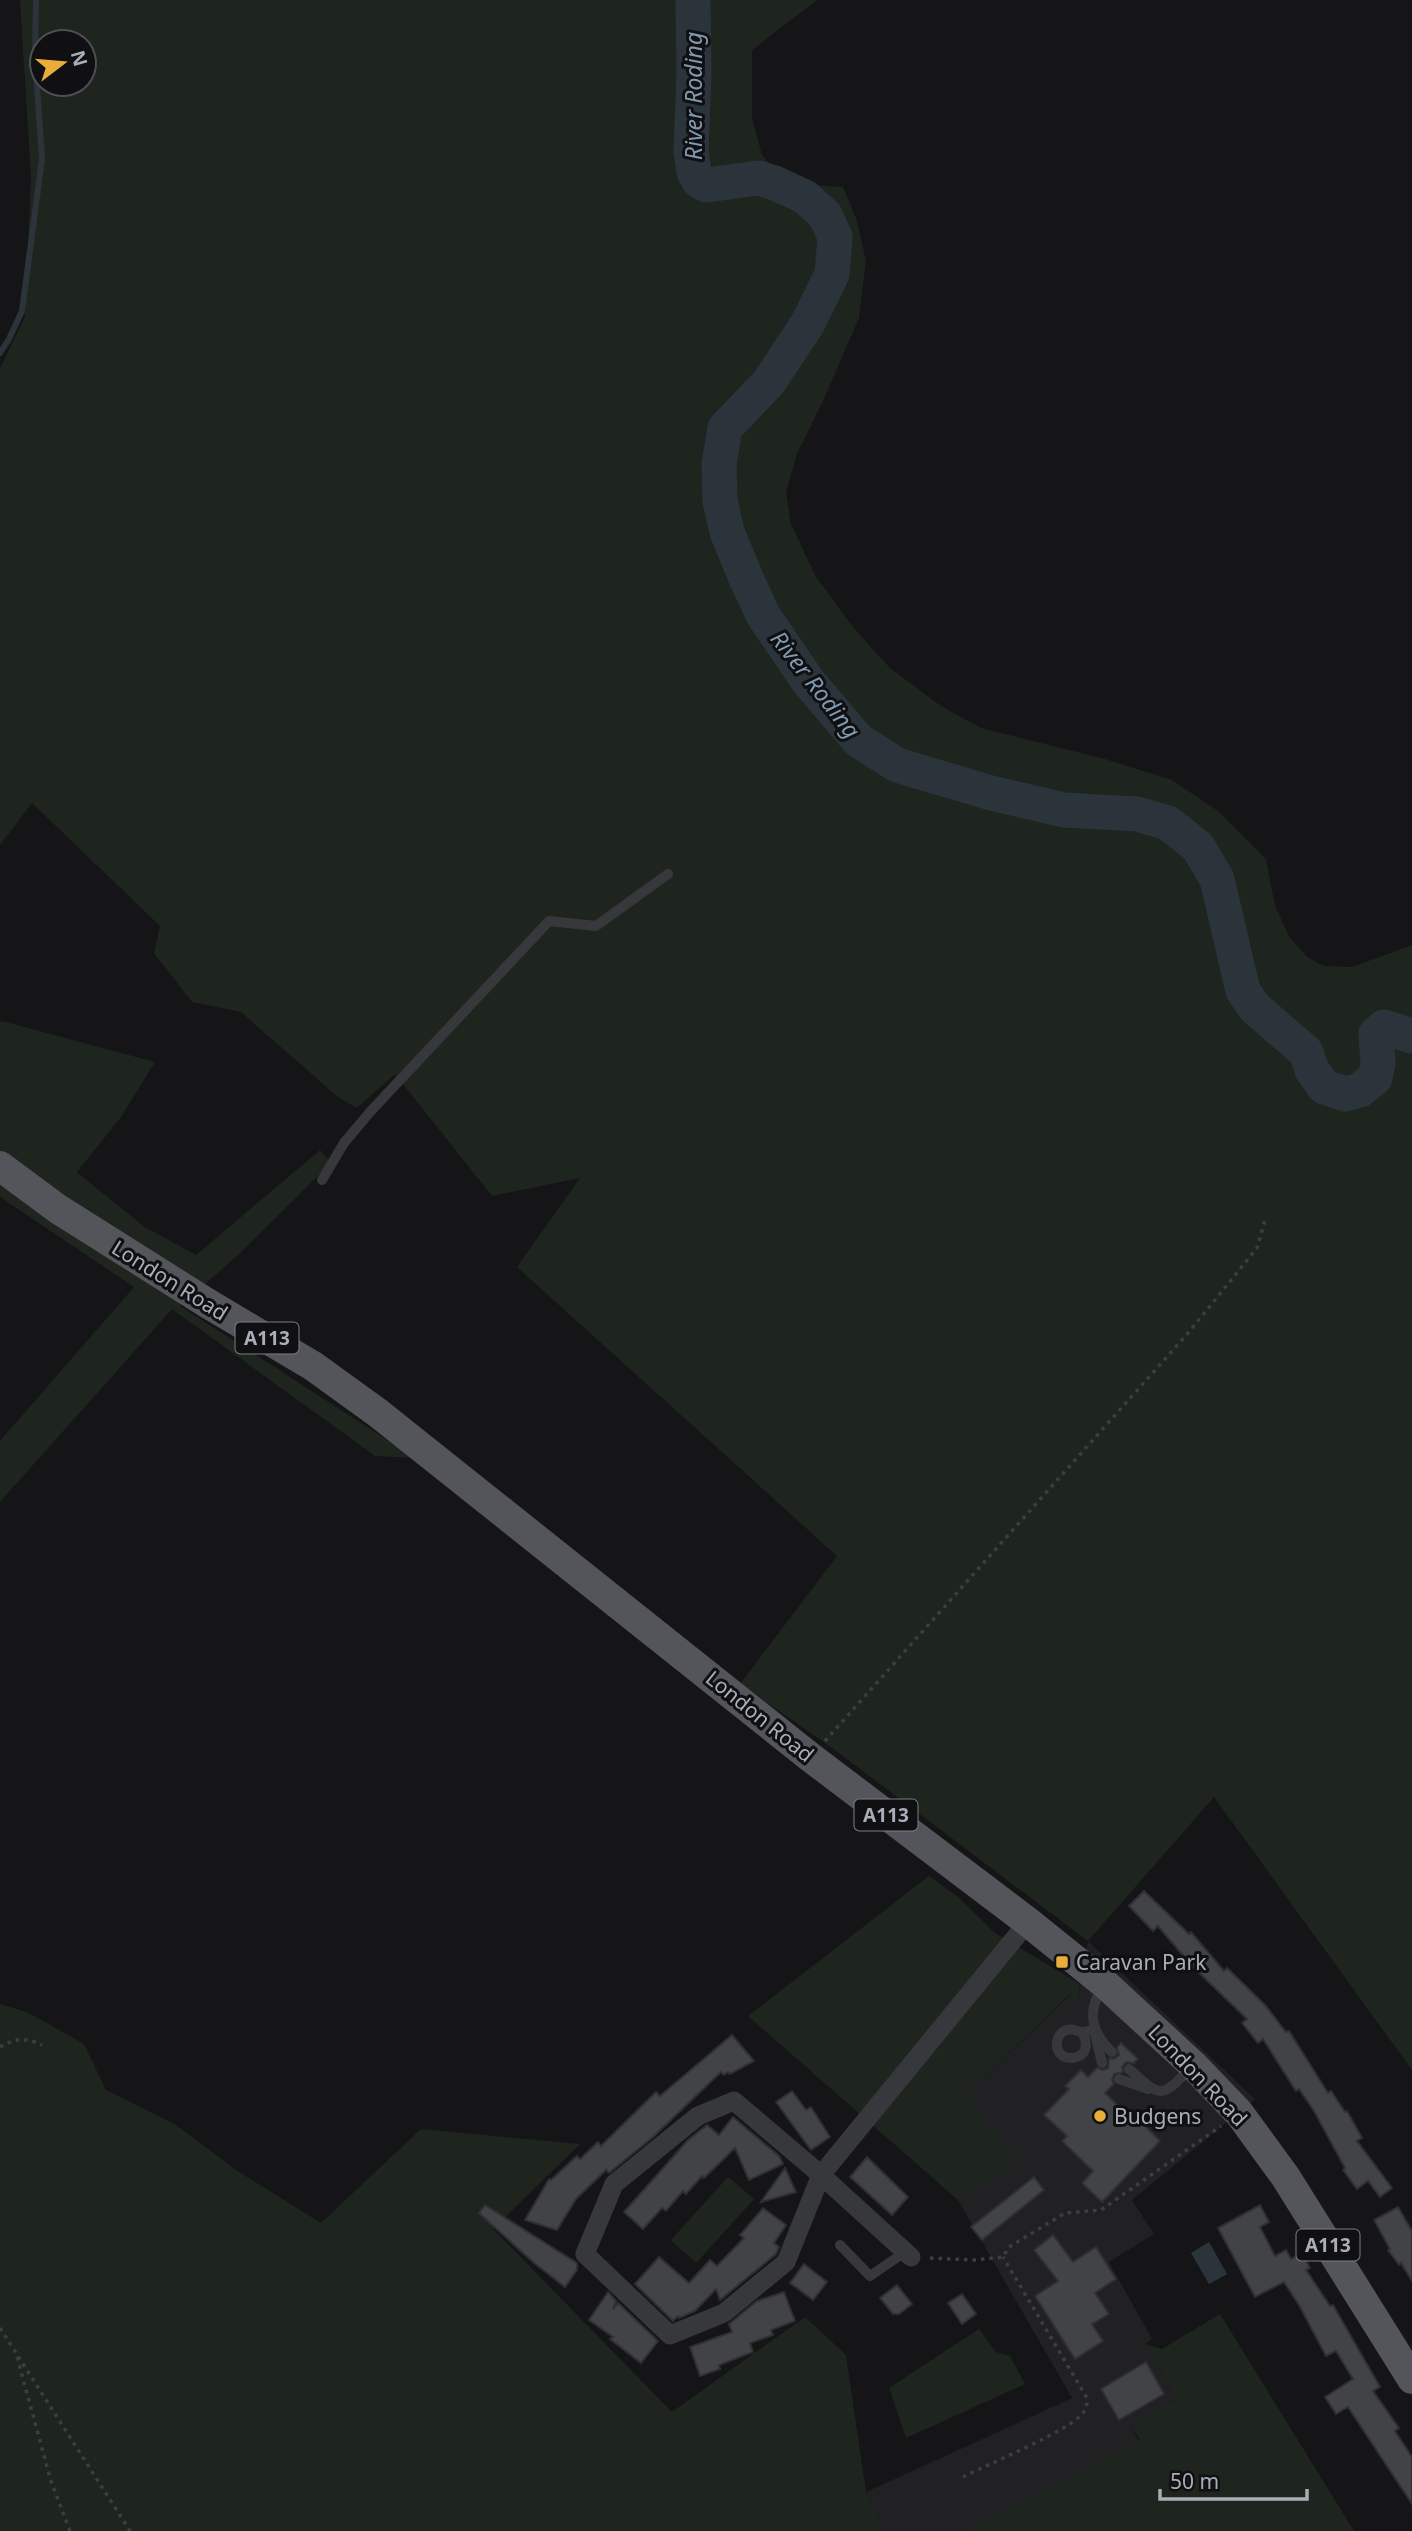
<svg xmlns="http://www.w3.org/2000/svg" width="1412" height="2531" viewBox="0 0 1412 2531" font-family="'Noto Sans',sans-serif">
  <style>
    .built { fill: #212124 }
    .green { fill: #1e251e; fill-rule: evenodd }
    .water { fill: #2c343b }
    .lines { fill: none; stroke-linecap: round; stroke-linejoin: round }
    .stream { stroke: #2c343b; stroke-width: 6 }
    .river { stroke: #2c343b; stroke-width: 35 }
    .building { fill: #424347; stroke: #2f3033; stroke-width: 2 }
    .path { stroke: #3d3e43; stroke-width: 3.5; stroke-dasharray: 3.5 5; stroke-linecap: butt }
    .lane { stroke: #37383c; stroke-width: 10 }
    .street { stroke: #37383c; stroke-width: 19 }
    .primary { stroke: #53555b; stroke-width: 30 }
    .poi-dot { fill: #ebad39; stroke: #101012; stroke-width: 2.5 }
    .labels { text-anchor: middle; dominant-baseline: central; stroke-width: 6; stroke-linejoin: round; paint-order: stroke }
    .shield { fill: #101012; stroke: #7a7e86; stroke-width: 2 }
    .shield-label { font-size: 19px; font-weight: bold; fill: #a8adb7 }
    .street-label { font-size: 21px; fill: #a8adb7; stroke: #101012 }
    .poi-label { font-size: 21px; fill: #a8adb7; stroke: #101012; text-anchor: start }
    .water-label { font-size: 23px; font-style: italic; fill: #809bb1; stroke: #101012 }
  </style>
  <rect width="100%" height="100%" fill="#151517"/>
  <polygon class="built" points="1088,1941 1255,2099 1132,2200 1154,2234 1109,2262 1152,2339 1145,2344 1177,2398 1131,2427 1139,2441 968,2531 884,2531 866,2492 1072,2398 958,2200 1018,2161 965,2095 1071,1994 1078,2000"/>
  <g class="green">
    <path d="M20,0H817L752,50V118L762,155L787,183L843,187L857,221L866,261L859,318L823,401L797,454L786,492L791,524L816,577L853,627L890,668L941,706L981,728L1105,759L1172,780L1218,811L1266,859L1275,906L1289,936L1307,957L1324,966L1352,967L1412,945V2070L1214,1797L1088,1941L831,1747L740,1684L837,1556L517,1267L580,1178L492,1196L395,1074L357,1108L338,1097L241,1012L192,1002L154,953L160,926L32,803L0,845V368L25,317L31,178ZM42,42H84V84H42Z"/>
    <polygon points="2,1021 155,1062 121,1117 77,1172 143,1226 196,1255 320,1150 331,1163 238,1255 180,1306 415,1458 375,1456 172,1309 0,1502 0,1441 134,1287 0,1197 0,1022"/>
    <polygon points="929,1876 958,1897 995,1933 1080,1984 1078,2001 1070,1994 965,2095 1019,2161 958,2200 748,2016"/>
    <polygon points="0,2004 27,2012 84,2044 106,2090 176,2125 239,2172 321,2223 421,2129 580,2144 493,2229 672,2412 805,2317 846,2355 866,2492 884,2531 0,2531"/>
    <polygon points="728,2177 754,2199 696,2263 671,2240"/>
    <polygon points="1220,2314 1354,2531 967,2531 1140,2439 1131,2427 1177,2398 1145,2344 1162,2349"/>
    <polygon points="979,2329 996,2352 1010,2356 1025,2384 906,2438 889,2388"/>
  </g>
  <polygon class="water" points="1209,2242 1227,2274 1209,2284 1191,2253"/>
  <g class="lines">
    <polyline class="stream" points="0,353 9,339 22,311 42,159 35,57 36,0"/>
    <polyline class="river" points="693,0 694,74 691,151 694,172 699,181 707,185 758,178 775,183 805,197 825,215 835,237 832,274 808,323 769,382 725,428 719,464 720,501 727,532 746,578 763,615 808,681 858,740 897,765 991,793 1064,810 1137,814 1168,823 1198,847 1217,879 1243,991 1255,1008 1306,1052 1312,1070 1324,1087 1346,1094 1360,1090 1375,1078 1378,1064 1376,1034 1384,1027 1412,1036"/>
  </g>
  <g class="building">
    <polygon points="1144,1891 1189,1934 1191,1932 1224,1971 1227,1968 1265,2005 1286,2032 1289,2031 1328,2093 1331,2091 1345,2112 1347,2111 1362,2138 1357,2141 1392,2188 1380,2197 1368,2181 1357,2189 1343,2170 1345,2168 1314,2111 1299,2089 1296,2091 1263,2039 1258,2043 1242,2023 1247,2019 1192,1966 1158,1926 1153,1931 1129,1906"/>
    <polygon points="732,2035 754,2061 730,2074 728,2072 724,2075 721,2072 653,2137 609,2173 606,2170 576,2199 557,2230 525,2220 549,2179 551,2180 577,2156 580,2159 598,2142 601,2146 656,2092 660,2096"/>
    <polygon points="1121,2043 1138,2059 1134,2063 1126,2062 1122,2067 1123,2072 1114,2074 1112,2080 1114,2084 1105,2093 1138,2125 1141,2122 1160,2141 1102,2202 1082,2183 1093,2171 1062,2141 1067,2136 1044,2115 1069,2089 1065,2086 1081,2070 1088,2077 1097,2068 1103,2070 1108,2068 1109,2058 1114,2059 1119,2055 1117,2047"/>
    <polygon points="792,2091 806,2110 811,2107 830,2137 811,2150 776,2102"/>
    <polygon points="733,2117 779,2156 783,2164 749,2180 735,2148 704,2178 702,2176 686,2194 683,2191 666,2211 662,2208 643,2229 624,2212 688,2140 707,2125 719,2135"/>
    <polygon points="867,2157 908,2197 892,2215 850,2177"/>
    <polygon points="785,2168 796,2192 761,2202"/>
    <polygon points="1034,2177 1044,2190 982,2240 971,2227"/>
    <polygon points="485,2205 577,2263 577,2270 565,2287 534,2263 479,2213"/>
    <polygon points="1260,2205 1269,2222 1260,2227 1275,2256 1286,2250 1291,2259 1302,2253 1310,2268 1306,2270 1330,2306 1333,2305 1380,2387 1373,2391 1399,2428 1395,2431 1412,2457 1412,2504 1348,2407 1336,2414 1325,2397 1353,2379 1336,2351 1326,2356 1299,2305 1284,2282 1255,2297 1218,2228"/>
    <polygon points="1398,2207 1412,2231 1412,2281 1401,2263 1399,2265 1388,2250 1390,2249 1374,2220"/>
    <polygon points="763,2208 786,2225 774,2243 779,2247 776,2254 720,2300 716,2289 695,2311 679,2318 678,2316 673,2321 635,2284 659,2257 689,2283 710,2260 717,2266 744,2238 740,2235"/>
    <polygon points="1053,2235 1073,2262 1096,2247 1116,2279 1095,2293 1109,2314 1092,2324 1103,2341 1075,2359 1035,2296 1058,2281 1034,2250"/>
    <polygon points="804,2264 827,2282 813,2300 790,2283"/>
    <polygon points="897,2285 912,2304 899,2314 893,2314 880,2298"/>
    <polygon points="608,2292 616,2301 613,2309 618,2303 658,2341 641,2363 610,2339 613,2337 589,2320"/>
    <polygon points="784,2292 795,2321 771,2330 773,2335 750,2343 753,2352 719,2365 720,2369 700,2376 690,2347 732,2332 729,2324 757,2301"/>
    <polygon points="962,2294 976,2314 962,2324 948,2303"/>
    <polygon points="1146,2362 1164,2394 1119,2420 1101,2389"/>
  </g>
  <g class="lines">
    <g class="path">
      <polyline points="825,1741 1189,1332 1257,1248 1266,1217"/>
      <path d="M0,2047C17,2038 24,2037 42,2045"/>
      <polyline points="930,2258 974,2260 1003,2257 1009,2247 1065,2213 1101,2210 1221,2126"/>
      <polyline points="0,2328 130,2531"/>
      <polyline points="17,2357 51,2481 70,2531"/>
      <path d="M963,2477C986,2465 1071,2430 1083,2413C1087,2408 1087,2404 1087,2398L1003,2257"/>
    </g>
    <g class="lane">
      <polyline points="322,1180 344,1143 370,1112 549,921 596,926 668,874"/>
      <path d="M1102,1988C1086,2013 1092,2033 1112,2052"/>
      <path d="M1082,2032C1099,2062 1054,2067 1057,2042C1058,2036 1062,2031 1067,2030C1074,2028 1077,2032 1083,2032C1087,2032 1090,2030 1094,2029L1102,2063"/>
      <path d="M1129,2069C1160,2097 1161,2100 1190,2068"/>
      <polyline points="1119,2079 1148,2089"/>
      <polyline points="840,2245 870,2276 905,2252"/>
    </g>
    <polyline class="street" points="911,2257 821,2175 734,2101 698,2116 614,2184 585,2254 670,2335 724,2313 786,2262 821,2175 1028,1922"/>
    <polyline class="primary" points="0,1166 58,1209 207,1303 313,1366 378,1413 810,1757 1028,1922 1105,1984 1193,2065 1239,2113 1285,2176 1412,2379"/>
  </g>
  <g class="poi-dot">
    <rect x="1055" y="1955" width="14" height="14" rx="3.5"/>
    <circle cx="1100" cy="2116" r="7"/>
  </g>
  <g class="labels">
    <g class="shield">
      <rect x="235.5" y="1322.5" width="63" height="31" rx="5"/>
      <rect x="854.5" y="1799.5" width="63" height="31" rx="5"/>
      <rect x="1296.5" y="2229.5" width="63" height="31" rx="5"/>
    </g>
    <g class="shield-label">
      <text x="267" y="1338">A113</text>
      <text x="886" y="1815">A113</text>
      <text x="1328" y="2245">A113</text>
    </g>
    <g class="street-label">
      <text transform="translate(170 1280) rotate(32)">London Road</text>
      <text transform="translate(760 1716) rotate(39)">London Road</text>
      <text transform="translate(1198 2075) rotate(46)">London Road</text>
    </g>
    <g class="poi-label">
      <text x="1076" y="1962">Caravan Park</text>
      <text x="1114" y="2116">Budgens</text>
    </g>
    <g class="water-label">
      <text transform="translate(693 96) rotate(-90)">River Roding</text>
      <text transform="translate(816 684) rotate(52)">River Roding</text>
    </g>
  </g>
  <g transform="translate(63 63) rotate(74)"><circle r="33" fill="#101012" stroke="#4d4f54" stroke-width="2"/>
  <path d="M0-5L12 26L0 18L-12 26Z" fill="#ebad39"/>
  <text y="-10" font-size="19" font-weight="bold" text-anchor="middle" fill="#a8adb7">N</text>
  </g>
  <path d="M1160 2489v10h147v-10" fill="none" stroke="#a8adb7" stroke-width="3.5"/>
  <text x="1170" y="2489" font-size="21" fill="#a8adb7" stroke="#101012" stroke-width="5" paint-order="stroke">50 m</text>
</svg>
